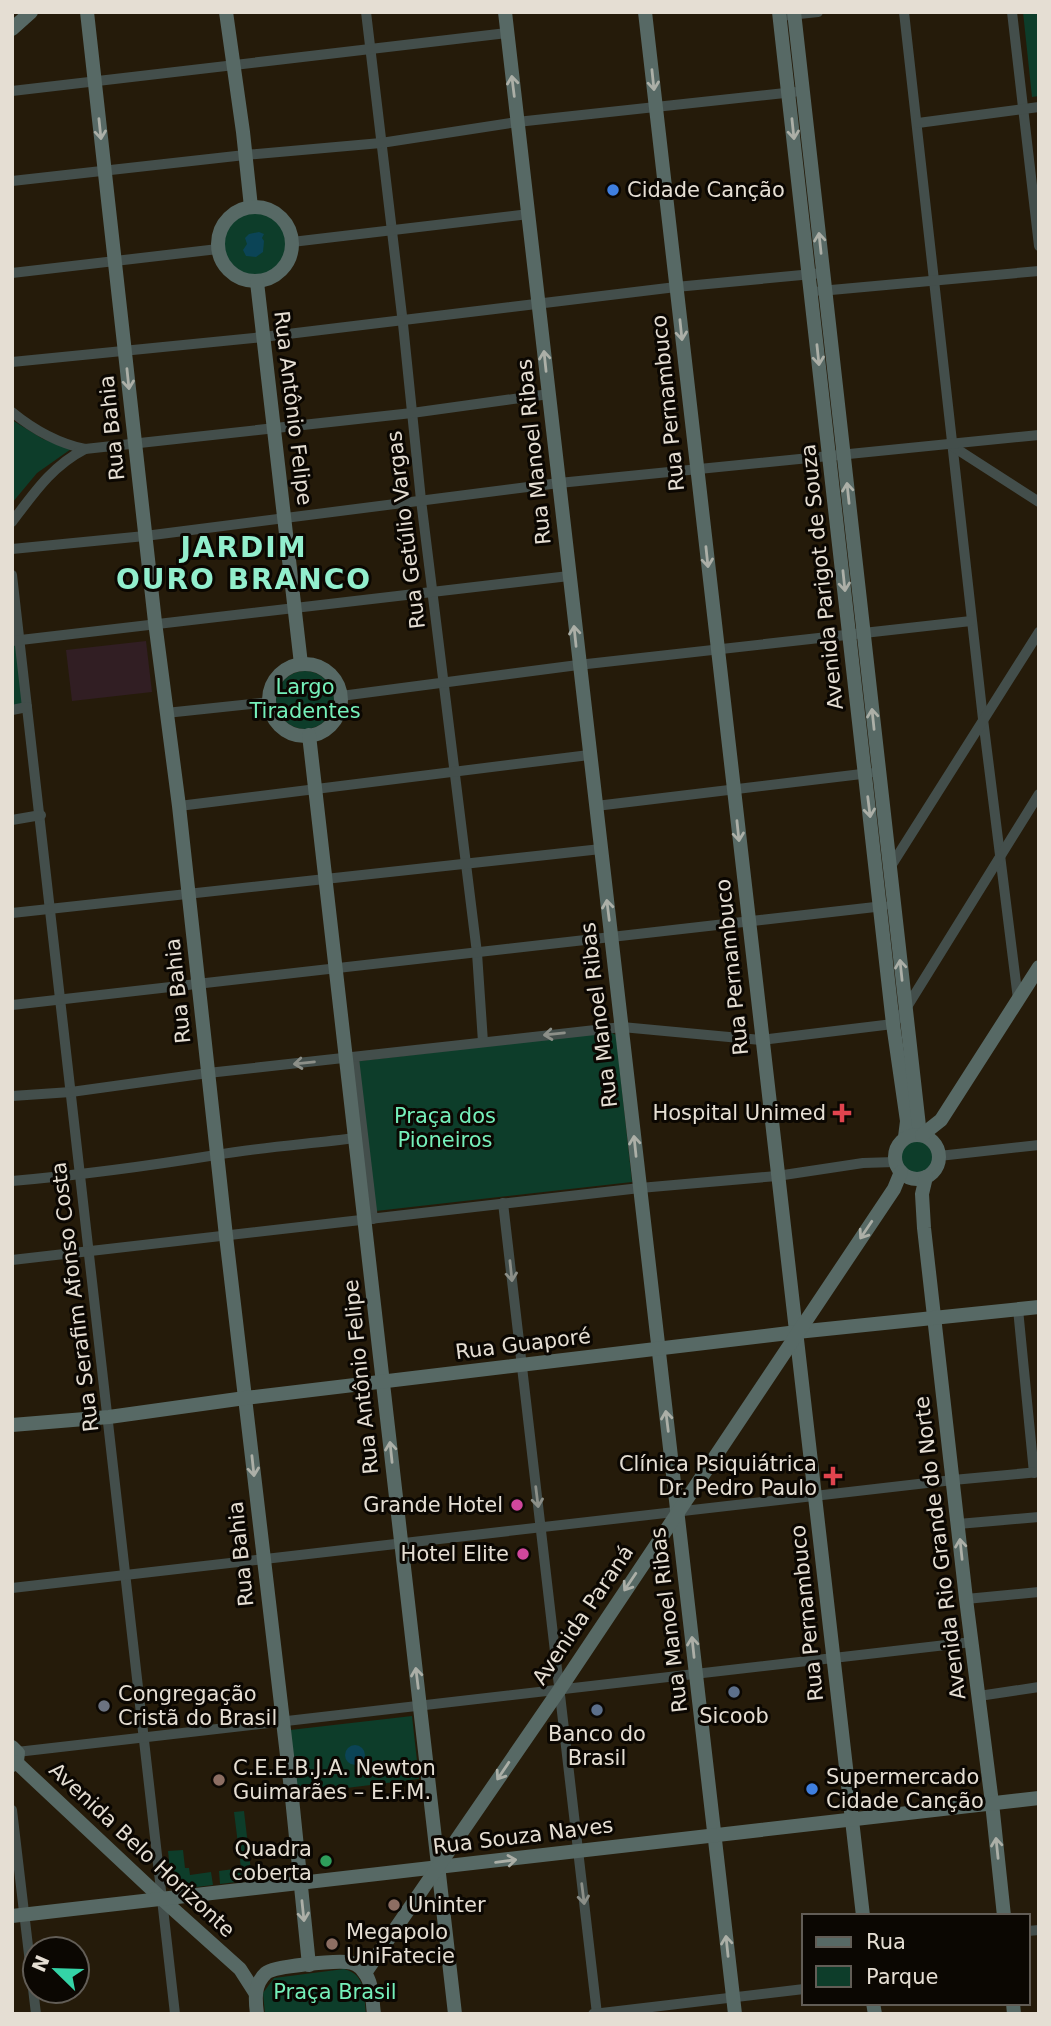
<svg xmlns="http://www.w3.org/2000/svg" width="1051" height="2026" viewBox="0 0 1051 2026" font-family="'DejaVu Sans',sans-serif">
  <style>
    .medical { fill: #311e23 }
    .green { fill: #0d3d2a }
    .water { fill: #0b4456 }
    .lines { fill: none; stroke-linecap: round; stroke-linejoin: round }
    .street { stroke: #434e4b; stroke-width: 10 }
    .secondary { stroke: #576965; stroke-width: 14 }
    .oneway { stroke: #acafa7 }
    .oneway2 { stroke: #8c8f88 }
    .shop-dot { fill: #3f7fe0; stroke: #0b0702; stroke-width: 2.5 }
    .health-dot { fill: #e0444e; stroke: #0b0702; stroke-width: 2.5 }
    .hotel-dot { fill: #d1479c; stroke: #0b0702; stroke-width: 2.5 }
    .service-dot { fill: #5c6f8a; stroke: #0b0702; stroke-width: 2.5 }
    .worship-dot { fill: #6b7280; stroke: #0b0702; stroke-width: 2.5 }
    .education-dot { fill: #8d6e63; stroke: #0b0702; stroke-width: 2.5 }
    .leisure-dot { fill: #2e9e5b; stroke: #0b0702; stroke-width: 2.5 }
    .labels { text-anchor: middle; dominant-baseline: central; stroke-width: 6; stroke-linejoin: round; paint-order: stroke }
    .poi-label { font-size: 21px; fill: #e5ded3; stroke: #0b0702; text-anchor: start }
    .street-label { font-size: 21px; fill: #e5ded3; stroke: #0b0702 }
    .park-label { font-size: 21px; fill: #75f0ba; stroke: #0b0702 }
    .district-label { font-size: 28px; font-weight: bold; letter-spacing: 2px; fill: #92eecd; stroke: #0b0702 }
  </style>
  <rect width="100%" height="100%" fill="#251b0a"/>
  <polygon class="medical" points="146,641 152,692 72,701 66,650"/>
  <g class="green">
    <polygon points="1023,12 1039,12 1039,96 1032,97"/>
    <circle cx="255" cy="244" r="31"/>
    <polygon points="12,420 43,439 71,449 37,473 12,503"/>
    <polygon points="12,642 16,642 23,704 12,707"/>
    <circle cx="305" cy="700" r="29"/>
    <polygon points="610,1032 616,1035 632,1182 376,1211 358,1063 360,1061"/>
    <circle cx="917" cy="1157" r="16"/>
    <polygon points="412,1716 419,1779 298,1794 290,1730"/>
    <polygon points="244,1811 252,1880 220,1884 219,1871 241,1868 234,1812"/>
    <polygon points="183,1850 185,1868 189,1868 190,1875 211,1872 213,1885 172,1890 168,1851"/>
    <path d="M344,1969C366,1974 364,1996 366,2014H265L263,1993L274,1978Z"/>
  </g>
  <g class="water">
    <polygon points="259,232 264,234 262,238 264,241 263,252 256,257 246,256 243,250 247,244 245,238 249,234"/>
    <circle cx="355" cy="1755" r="10"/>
  </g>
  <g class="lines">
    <g class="street">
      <polyline points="366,12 403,324 421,500 477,953 483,1042"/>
      <polyline points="904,12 983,719 1018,999"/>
      <polyline points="1012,12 1039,246"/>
      <polyline points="780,16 818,12"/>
      <polyline points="12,91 507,33"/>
      <polyline points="918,123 1039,107"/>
      <polyline points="12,181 245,155 381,143 517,122 794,92"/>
      <polyline points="292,242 529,214"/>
      <polyline points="12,273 218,249"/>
      <polyline points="820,291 1039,271"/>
      <polyline points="12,362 263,337 676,287 823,273"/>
      <path d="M12,412C34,430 57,443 85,449L412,413L549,394"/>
      <polyline points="952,446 1039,502"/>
      <path d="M12,522C34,493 52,466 85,449"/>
      <polyline points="12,549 145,536 559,483 1039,435"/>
      <path d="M12,575C69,1055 118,1535 175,2014"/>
      <polyline points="12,641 569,576"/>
      <polyline points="341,696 578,665 971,621"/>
      <polyline points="12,710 27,707"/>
      <polyline points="166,713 270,702"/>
      <polyline points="179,806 589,755"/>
      <polyline points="596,806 870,773"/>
      <polyline points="12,820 41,815"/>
      <polyline points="891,866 1039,632"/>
      <polyline points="12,913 601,849"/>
      <polyline points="12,1005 884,906"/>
      <polyline points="354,1058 373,1219"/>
      <polyline points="12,1096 71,1092 208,1073 622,1027 761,1040 893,1024 905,1010 1039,794"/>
      <polyline points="939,1156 1039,1145"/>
      <path d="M12,1181C81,1175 148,1166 216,1155C262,1147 309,1144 355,1138"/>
      <polyline points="503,1203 597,2014"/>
      <polyline points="12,1260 640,1188 777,1176 863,1163 895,1162"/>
      <polyline points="1018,1309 1034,1473"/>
      <polyline points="958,1524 1039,1517"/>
      <polyline points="12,1588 953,1480 1039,1472"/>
      <polyline points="966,1599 1039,1592"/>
      <polyline points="979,1696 1039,1687"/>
      <polyline points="17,1752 972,1642"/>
      <polyline points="12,1810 36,2014"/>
      <polyline points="1028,1931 1039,1930"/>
      <polyline points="593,2014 804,1989"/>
    </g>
    <g class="secondary">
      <polyline points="87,12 155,622 179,806 226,1236 292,1798 309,1965"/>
      <polyline points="226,12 243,132 251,207"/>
      <polyline points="505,12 735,2014"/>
      <polyline points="645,12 863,1916"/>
      <polyline points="779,12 893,1024 907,1121 905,1137"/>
      <polyline points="794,12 920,1135"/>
      <polyline points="12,29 31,12"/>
      <circle cx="255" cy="244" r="37"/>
      <polyline points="257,282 301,664"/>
      <circle cx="305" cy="700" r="36"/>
      <polyline points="309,735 455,2014"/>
      <circle cx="917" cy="1157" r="22"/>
      <polyline points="922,1135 941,1120 1039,967"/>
      <polyline points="926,1177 922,1194 924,1228 966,1599 992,1803 1004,1916"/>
      <polyline points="12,1425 109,1417 245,1398 797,1332 1039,1307"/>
      <polyline points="12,1747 18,1753 17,1761 12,1765"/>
      <polyline points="16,1762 162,1899 240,1969 256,1994"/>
      <polyline points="12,1916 1039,1798"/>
      <polyline points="365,1973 560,1689 894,1189 901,1172"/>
      <polyline points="873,2003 875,2014"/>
      <polyline points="1013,2003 1014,2014"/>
      <path d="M257,2014C255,1999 254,1984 266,1973C274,1966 333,1961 346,1962C353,1962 360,1966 364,1972C373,1983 372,2000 374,2014"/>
    </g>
  </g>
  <defs><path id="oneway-shaft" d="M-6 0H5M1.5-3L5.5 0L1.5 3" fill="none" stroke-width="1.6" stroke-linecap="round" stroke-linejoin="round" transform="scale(1.75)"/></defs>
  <g class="oneway">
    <use href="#oneway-shaft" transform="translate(653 80) rotate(84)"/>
    <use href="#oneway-shaft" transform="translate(513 86) rotate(-97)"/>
    <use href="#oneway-shaft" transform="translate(100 129) rotate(84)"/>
    <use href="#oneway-shaft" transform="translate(793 129) rotate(84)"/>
    <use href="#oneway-shaft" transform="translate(820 243) rotate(-96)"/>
    <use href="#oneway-shaft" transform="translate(681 330) rotate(84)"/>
    <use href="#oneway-shaft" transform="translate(818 355) rotate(84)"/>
    <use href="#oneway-shaft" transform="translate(545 361) rotate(-96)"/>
    <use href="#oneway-shaft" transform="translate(128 379) rotate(84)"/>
    <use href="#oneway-shaft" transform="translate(848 493) rotate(-96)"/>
    <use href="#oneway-shaft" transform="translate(707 557) rotate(84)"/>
    <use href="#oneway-shaft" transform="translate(844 581) rotate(84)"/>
    <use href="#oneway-shaft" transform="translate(575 636) rotate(-96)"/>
    <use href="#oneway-shaft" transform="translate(873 719) rotate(-96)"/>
    <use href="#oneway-shaft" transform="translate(869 807) rotate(83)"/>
    <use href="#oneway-shaft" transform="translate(738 831) rotate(84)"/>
    <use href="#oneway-shaft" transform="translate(608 910) rotate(-97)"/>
    <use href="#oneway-shaft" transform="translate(901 970) rotate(-96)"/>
    <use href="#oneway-shaft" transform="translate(635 1146) rotate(-96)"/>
    <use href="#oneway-shaft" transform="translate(866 1230) rotate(124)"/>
    <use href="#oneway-shaft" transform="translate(667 1421) rotate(-97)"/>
    <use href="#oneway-shaft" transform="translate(391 1452) rotate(-96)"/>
    <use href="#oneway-shaft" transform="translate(253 1466) rotate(84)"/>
    <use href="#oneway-shaft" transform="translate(961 1549) rotate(-96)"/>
    <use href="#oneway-shaft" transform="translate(630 1582) rotate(124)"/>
    <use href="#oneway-shaft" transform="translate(693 1647) rotate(-96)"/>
    <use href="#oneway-shaft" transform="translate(417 1678) rotate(-97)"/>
    <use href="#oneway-shaft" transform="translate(503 1771) rotate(124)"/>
    <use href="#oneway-shaft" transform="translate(997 1848) rotate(-96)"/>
    <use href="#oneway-shaft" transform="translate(506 1861) rotate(-7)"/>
    <use href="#oneway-shaft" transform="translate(303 1911) rotate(84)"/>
    <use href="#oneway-shaft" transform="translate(727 1946) rotate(-96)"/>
  </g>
  <g class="oneway2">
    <use href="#oneway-shaft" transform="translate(554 1034) rotate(174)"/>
    <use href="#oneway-shaft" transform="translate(304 1063) rotate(174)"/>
    <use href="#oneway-shaft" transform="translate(511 1271) rotate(84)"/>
    <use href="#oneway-shaft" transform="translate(537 1497) rotate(83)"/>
    <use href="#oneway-shaft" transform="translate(583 1894) rotate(83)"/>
  </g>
  <g class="shop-dot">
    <circle cx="613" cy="190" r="7"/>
    <circle cx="812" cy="1789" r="7"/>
  </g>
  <g class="health-dot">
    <path d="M838.5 1102.5h7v7h7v7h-7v7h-7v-7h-7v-7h7z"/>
    <path d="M829.5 1465.5h7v7h7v7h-7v7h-7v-7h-7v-7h7z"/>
  </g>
  <g class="hotel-dot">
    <circle cx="517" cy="1505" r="7"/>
    <circle cx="523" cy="1554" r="7"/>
  </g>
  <g class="service-dot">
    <circle cx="734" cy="1692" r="7"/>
    <circle cx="597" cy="1710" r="7"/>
  </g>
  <circle class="worship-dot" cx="104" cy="1706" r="7"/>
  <g class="education-dot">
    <circle cx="219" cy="1780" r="7"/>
    <circle cx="394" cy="1905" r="7"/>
    <circle cx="332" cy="1944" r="7"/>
  </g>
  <circle class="leisure-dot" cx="326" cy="1861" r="7"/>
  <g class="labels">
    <g class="poi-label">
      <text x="627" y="190">Cidade Canção</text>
      <text x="826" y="1113" text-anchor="end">Hospital Unimed</text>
      <text x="817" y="1464" text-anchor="end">Clínica Psiquiátrica<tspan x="817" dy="24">Dr. Pedro Paulo</tspan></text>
      <text x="503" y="1505" text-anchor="end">Grande Hotel</text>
      <text x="509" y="1554" text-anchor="end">Hotel Elite</text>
      <text x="118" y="1694">Congregação<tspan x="118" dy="24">Cristã do Brasil</tspan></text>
      <text x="734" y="1716" text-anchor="middle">Sicoob</text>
      <text x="597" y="1734" text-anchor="middle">Banco do<tspan x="597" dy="24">Brasil</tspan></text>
      <text x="233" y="1768">C.E.E.B.J.A. Newton<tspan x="233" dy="24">Guimarães – E.F.M.</tspan></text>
      <text x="826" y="1777">Supermercado<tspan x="826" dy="24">Cidade Canção</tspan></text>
      <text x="312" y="1849" text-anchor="end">Quadra<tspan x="312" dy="24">coberta</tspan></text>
      <text x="408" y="1905">Uninter</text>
      <text x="346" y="1932">Megapolo<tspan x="346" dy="24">UniFatecie</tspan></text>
    </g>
    <g class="street-label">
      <text transform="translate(668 403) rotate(-96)">Rua Pernambuco</text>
      <text transform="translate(293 408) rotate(83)">Rua Antônio Felipe</text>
      <text transform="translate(112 428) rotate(-96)">Rua Bahia</text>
      <text transform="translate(534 452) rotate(-96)">Rua Manoel Ribas</text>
      <text transform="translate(406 530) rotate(-97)">Rua Getúlio Vargas</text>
      <text transform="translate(822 577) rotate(-96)">Avenida Parigot de Souza</text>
      <text transform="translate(732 967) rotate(-96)">Rua Pernambuco</text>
      <text transform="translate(178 991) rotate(-96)">Rua Bahia</text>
      <text transform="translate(599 1015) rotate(-97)">Rua Manoel Ribas</text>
      <text transform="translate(75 1297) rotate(-97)">Rua Serafim Afonso Costa</text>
      <text transform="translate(523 1344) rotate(-7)">Rua Guaporé</text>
      <text transform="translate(361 1377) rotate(-96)">Rua Antônio Felipe</text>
      <text transform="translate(940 1548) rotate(-97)">Avenida Rio Grande do Norte</text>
      <text transform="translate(241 1554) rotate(-96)">Rua Bahia</text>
      <text transform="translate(807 1613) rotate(-96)">Rua Pernambuco</text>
      <text transform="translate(583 1615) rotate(-56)">Avenida Paraná</text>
      <text transform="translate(669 1620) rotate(-97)">Rua Manoel Ribas</text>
      <text transform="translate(523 1836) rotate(-7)">Rua Souza Naves</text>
      <text transform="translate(142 1850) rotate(43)">Avenida Belo Horizonte</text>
    </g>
    <g class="park-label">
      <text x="305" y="687">Largo<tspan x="305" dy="24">Tiradentes</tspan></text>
      <text x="445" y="1116">Praça dos<tspan x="445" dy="24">Pioneiros</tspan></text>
      <text x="335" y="1992">Praça Brasil</text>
    </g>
    <g class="district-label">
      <text x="244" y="547">JARDIM<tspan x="244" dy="32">OURO BRANCO</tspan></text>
    </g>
  </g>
  <rect width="1051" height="2026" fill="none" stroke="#e5ded3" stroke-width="28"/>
  <rect x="802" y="1914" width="228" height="91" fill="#0b0702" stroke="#625d56" stroke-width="2"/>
  <rect x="816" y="1937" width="35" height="10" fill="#576965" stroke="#625d56" stroke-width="2"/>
  <text x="866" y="1949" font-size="21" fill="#e5ded3">Rua</text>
  <rect x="816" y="1966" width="35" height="21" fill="#0d3d2a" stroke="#625d56" stroke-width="2"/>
  <text x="866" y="1984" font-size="21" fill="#e5ded3">Parque</text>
  <g transform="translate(56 1970) rotate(293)"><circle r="33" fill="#0b0702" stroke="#625d56" stroke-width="2"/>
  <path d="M0-5L12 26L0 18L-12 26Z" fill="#34d4a7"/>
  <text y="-10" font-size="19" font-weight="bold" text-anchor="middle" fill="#e5ded3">N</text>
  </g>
</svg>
